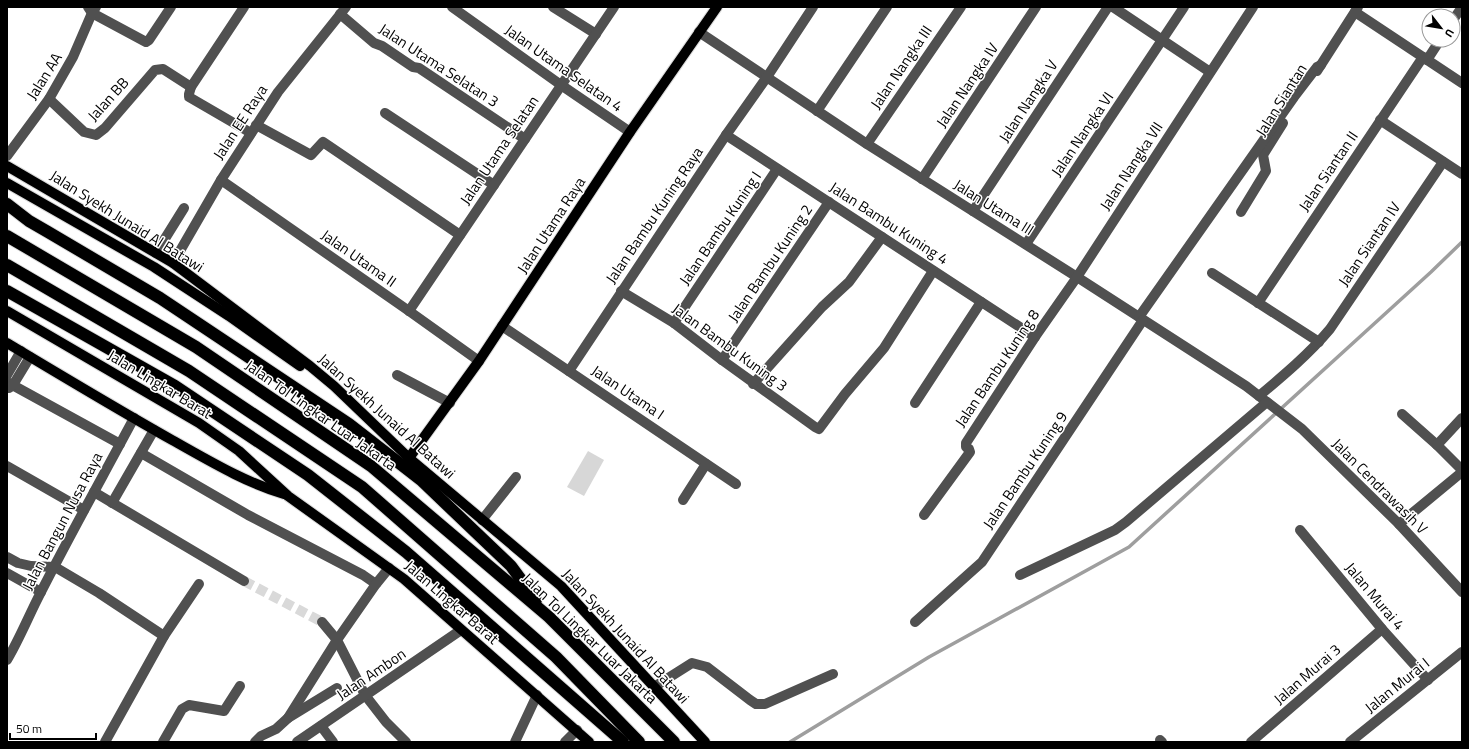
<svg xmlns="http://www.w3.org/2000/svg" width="1469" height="749" viewBox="0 0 1469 749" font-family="'Titillium Web',sans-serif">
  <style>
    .green { fill: #d7d7d7 }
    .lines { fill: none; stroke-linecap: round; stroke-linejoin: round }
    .stream { stroke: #9e9e9e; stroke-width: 3.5 }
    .minor-tunnel { stroke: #d9d9d9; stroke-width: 10; stroke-dasharray: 10 5; stroke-linecap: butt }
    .major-casing { stroke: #dbdbdb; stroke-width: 12 }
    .highway-casing { stroke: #dbdbdb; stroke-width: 14 }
    .minor { stroke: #505050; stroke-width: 10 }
    .major { stroke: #000; stroke-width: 10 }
    .highway { stroke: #000; stroke-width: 12 }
    .labels { text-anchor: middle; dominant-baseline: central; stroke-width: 3; stroke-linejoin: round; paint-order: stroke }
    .street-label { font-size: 15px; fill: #000; stroke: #fff }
  </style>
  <rect width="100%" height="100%" fill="#fff"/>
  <polygon class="green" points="588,451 604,460 584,496 567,487"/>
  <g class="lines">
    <polyline class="stream" points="790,742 929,657 1129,547 1431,272 1462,242"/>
    <polyline class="minor-tunnel" points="244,581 322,622"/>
    <defs>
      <g id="major">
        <polyline points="7,166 173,263 310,366 334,386 409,458 561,586 705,742"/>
        <polyline points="7,183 154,267 229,316 300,366"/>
        <polyline points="7,311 199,423 239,451 288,496 404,579 589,742"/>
        <path d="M7,343C62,376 117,409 172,440C208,460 244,482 284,494"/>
        <polyline points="409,458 479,361 630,132 717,7"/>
      </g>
      <g id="highway">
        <polyline points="7,204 29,221 48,232 160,298 349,424 421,480 511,566 536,600"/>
        <polyline points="7,236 196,347 371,466 549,617 674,742"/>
        <polyline points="7,265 189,371 362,487 556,657 639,742"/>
        <polyline points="7,291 175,386 308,475 406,552 623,742"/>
      </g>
    </defs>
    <use href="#major" class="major-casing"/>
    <use href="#highway" class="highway-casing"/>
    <g class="minor">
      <polyline points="88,7 92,13 146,42 149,40 171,7"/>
      <polyline points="244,7 191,87 189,94 189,97 251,133"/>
      <polyline points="452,7 561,85 630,132"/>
      <polyline points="553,7 596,34"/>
      <polyline points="1113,7 1210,72"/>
      <polyline points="1355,12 1462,83"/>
      <polyline points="340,14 374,43 382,46 413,67 419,68 525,139"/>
      <polyline points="1453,20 1462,7"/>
      <polyline points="699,32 867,144 1077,277 1246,386 1302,429 1399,524 1462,592"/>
      <polyline points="1427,60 1440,40"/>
      <polyline points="1317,71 1358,7"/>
      <polyline points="49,99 84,132 96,135 105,128 155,70 163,69 191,87"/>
      <polyline points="817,111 887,7"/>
      <polyline points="385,113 494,185"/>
      <polyline points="1380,120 1462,174"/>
      <polyline points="256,125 311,155 323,142 460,235"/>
      <polyline points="726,135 1035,337"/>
      <polyline points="867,144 961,7"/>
      <polyline points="7,156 49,99 73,57 92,13 96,7"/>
      <polyline points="922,179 1036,7"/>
      <polyline points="221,180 409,311 479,361"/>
      <polyline points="973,211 1108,7"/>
      <polyline points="1241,212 1266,171 1263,155 1283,123"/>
      <polyline points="1026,244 1184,7"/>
      <polyline points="156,253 184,208"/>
      <polyline points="173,263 221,180 278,92 346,7"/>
      <polyline points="1212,273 1319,342"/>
      <polyline points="621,291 674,323 722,360 815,427 819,429 845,394 884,348 933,271"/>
      <polyline points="1258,303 1423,57"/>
      <polyline points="409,311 614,7"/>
      <polyline points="1139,317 1294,97 1317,67 1321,65"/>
      <polyline points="674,323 777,169"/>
      <polyline points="502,326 736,484"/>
      <polyline points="722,360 829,202"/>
      <polyline points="569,371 726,135 767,77 813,7"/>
      <polyline points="7,375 21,351"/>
      <polyline points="397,375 450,403"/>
      <polyline points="7,382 120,444"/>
      <polyline points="753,384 822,307 849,282 882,237"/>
      <polyline points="9,388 13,385 30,357"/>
      <path d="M1259,396C1284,375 1309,354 1330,329L1443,162"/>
      <polyline points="915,403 981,302"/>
      <polyline points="1402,414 1437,445 1462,470"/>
      <polyline points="1437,445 1462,418"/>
      <polyline points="141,453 248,515 363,575 376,584"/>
      <polyline points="7,466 84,510"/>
      <polyline points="94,492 244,581"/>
      <polyline points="683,500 706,464"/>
      <polyline points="112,503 154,430"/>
      <polyline points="924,515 970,452 969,449 966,447 966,443 1035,337 1077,277 1253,7"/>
      <polyline points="482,520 516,477"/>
      <polyline points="1399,524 1462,472"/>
      <polyline points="1300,530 1382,629 1428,680"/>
      <polyline points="7,557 18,563 31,566 55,567 99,593 164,636"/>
      <polyline points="389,568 376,584 337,640 365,695 386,722 406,742"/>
      <polyline points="7,573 41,592"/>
      <polyline points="1020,575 1115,530 1126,522 1267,402"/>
      <polyline points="915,622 982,562 1143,320"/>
      <path d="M7,660C20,638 29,615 41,592C71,533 103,476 134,418"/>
      <polyline points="654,687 692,663 707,667 750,700 756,704 765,704 833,674"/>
      <polyline points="288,718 337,640 322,622"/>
      <polyline points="321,726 333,742"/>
      <polyline points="1160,740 1162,742"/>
      <polyline points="105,742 164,636 199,584"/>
      <polyline points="163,742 182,709 189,705 224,711 240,686"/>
      <polyline points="255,742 261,736 276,729 288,718 337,688"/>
      <polyline points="297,742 461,630"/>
      <polyline points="515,742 537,695"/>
      <polyline points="565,742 577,730"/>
      <polyline points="1251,742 1382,629"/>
      <polyline points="1350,742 1462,652"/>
    </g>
    <use href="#major" class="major"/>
    <use href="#highway" class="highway"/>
  </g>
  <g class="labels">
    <g class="street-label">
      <text transform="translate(439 65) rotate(33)">Jalan Utama Selatan 3</text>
      <text transform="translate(901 67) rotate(-56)">Jalan Nangka III</text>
      <text transform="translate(564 68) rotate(35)">Jalan Utama Selatan 4</text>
      <text transform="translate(44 76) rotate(-58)">Jalan AA</text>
      <text transform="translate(967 85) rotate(-56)">Jalan Nangka IV</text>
      <text transform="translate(108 99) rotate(-48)">Jalan BB</text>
      <text transform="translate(1281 100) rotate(-58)">Jalan Siantan</text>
      <text transform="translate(1028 101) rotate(-57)">Jalan Nangka V</text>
      <text transform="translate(240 122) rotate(-57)">Jalan EE Raya</text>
      <text transform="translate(1082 134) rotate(-56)">Jalan Nangka VI</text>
      <text transform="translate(499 150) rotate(-56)">Jalan Utama Selatan</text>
      <text transform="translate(1131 166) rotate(-57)">Jalan Nangka VII</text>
      <text transform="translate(1328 171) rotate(-56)">Jalan Siantan II</text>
      <text transform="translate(994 207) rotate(32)">Jalan Utama III</text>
      <text transform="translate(654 215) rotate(-56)">Jalan Bambu Kuning Raya</text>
      <text transform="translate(127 221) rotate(32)">Jalan Syekh Junaid Al Batawi</text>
      <text transform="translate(889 223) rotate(33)">Jalan Bambu Kuning 4</text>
      <text transform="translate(551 225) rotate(-57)">Jalan Utama Raya</text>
      <text transform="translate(720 228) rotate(-56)">Jalan Bambu Kuning I</text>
      <text transform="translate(1369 244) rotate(-56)">Jalan Siantan IV</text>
      <text transform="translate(359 258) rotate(35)">Jalan Utama II</text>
      <text transform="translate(770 263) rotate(-56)">Jalan Bambu Kuning 2</text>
      <text transform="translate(730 347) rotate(36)">Jalan Bambu Kuning 3</text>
      <text transform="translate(997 368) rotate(-56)">Jalan Bambu Kuning 8</text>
      <text transform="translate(160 384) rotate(31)">Jalan Lingkar Barat</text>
      <text transform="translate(628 392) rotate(34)">Jalan Utama I</text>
      <text transform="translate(321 415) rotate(35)">Jalan Tol Lingkar Luar Jakarta</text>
      <text transform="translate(387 416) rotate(42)">Jalan Syekh Junaid Al Batawi</text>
      <text transform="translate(1025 470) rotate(-56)">Jalan Bambu Kuning 9</text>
      <text transform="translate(1380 486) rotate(45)">Jalan Cendrawasih V</text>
      <text transform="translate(62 521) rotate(-62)">Jalan Bangun Nusa Raya</text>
      <text transform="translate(1375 596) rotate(50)">Jalan Murai 4</text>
      <text transform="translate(452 602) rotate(41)">Jalan Lingkar Barat</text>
      <text transform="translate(626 636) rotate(47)">Jalan Syekh Junaid Al Batawi</text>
      <text transform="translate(590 638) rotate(44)">Jalan Tol Lingkar Luar Jakarta</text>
      <text transform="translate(371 674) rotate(-34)">Jalan Ambon</text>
      <text transform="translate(1307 674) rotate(-41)">Jalan Murai 3</text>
      <text transform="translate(1397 685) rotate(-39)">Jalan Murai I</text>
    </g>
  </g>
  <rect width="1469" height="749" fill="none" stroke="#000000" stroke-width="16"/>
  <g transform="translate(1441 28) rotate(121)"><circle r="19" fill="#ffffff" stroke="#999999"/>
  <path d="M0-3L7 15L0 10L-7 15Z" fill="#000000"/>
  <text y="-6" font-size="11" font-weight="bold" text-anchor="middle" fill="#000000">U</text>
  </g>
  <path d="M10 733v6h86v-6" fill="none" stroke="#000000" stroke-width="2"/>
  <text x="16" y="733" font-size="12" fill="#000000" stroke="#ffffff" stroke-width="3" paint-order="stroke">50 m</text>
</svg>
